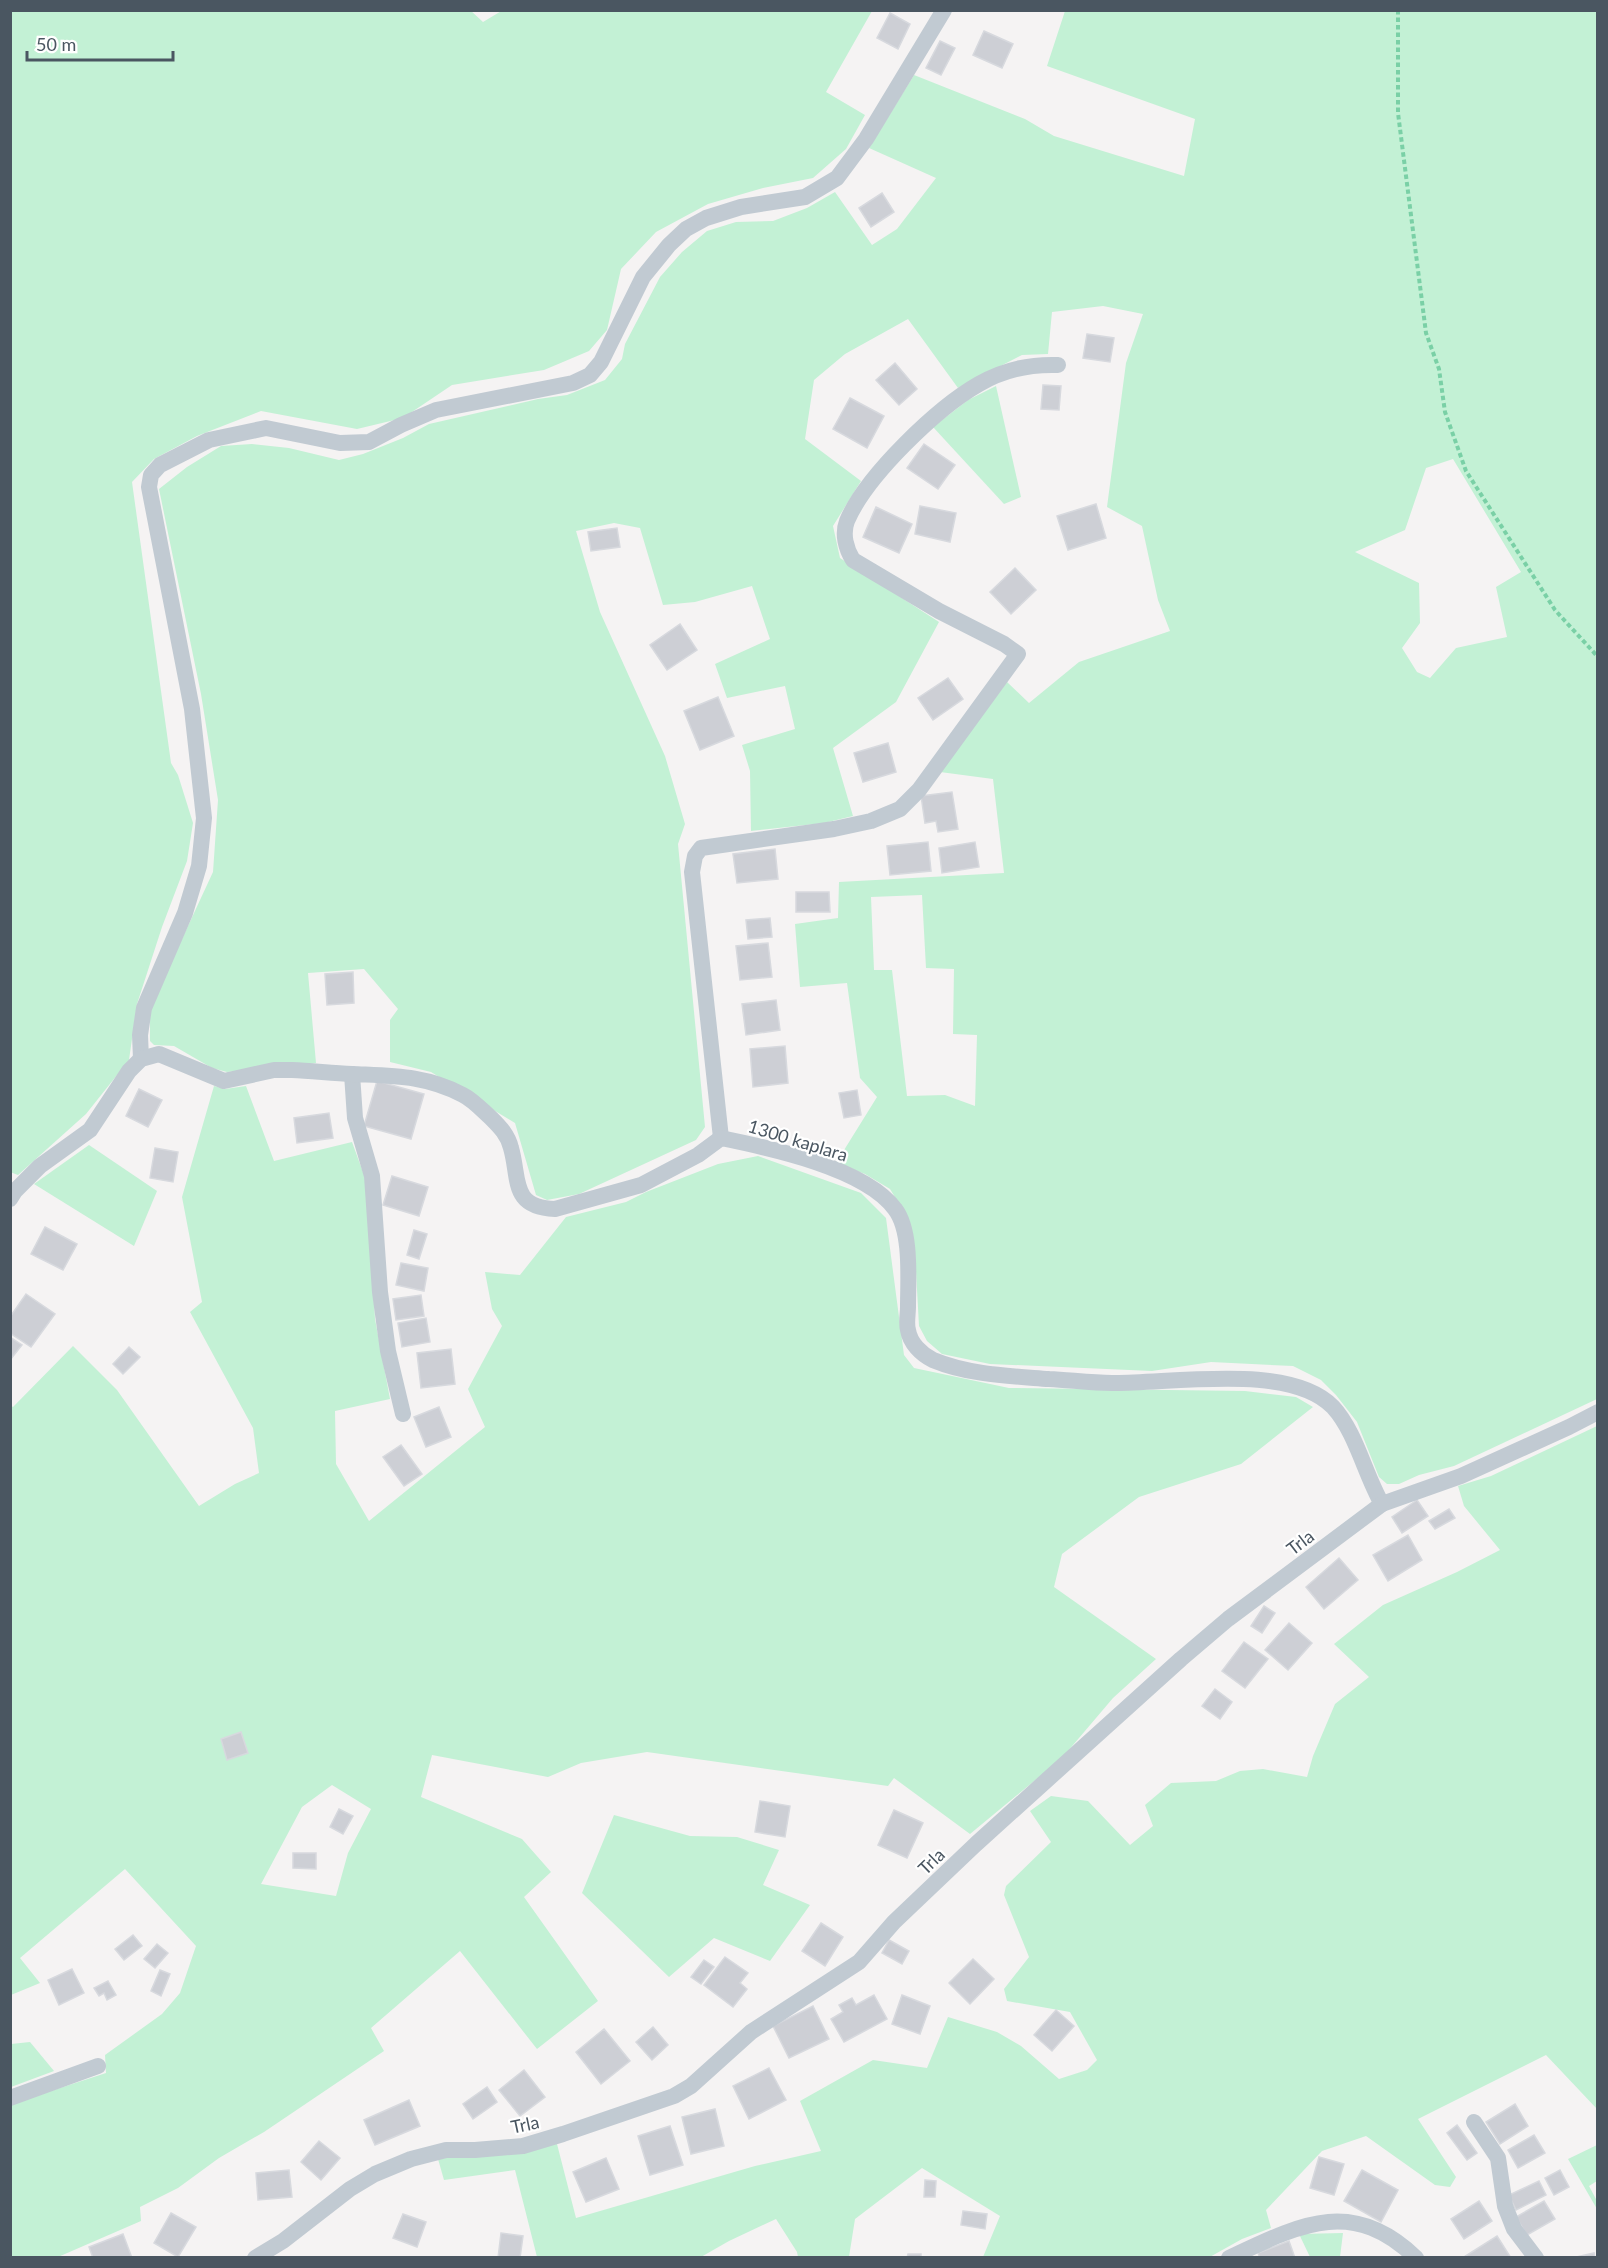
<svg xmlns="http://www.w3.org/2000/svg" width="1608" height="2268" viewBox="0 0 1608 2268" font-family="Lato,sans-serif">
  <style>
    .green { fill: #c3f1d5; fill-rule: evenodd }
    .building { fill: #cdcfd5; stroke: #d7d9de; stroke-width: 1.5 }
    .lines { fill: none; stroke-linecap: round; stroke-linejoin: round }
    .path { stroke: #7ad0a6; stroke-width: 4; stroke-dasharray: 4.5 3; stroke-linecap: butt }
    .minor { stroke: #c1cad2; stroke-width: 16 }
    .labels { text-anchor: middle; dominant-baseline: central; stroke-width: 4.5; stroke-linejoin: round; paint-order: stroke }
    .street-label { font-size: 18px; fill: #4a5661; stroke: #fff }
  </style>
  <rect width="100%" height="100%" fill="#f5f3f3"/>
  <g class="green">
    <polygon points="470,10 483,22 503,10 872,11 826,92 865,115 846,149 813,178 763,188 708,204 656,232 621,269 607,330 589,351 544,370 452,385 403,418 357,429 261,411 197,436 154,459 132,482 171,763 178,775 193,823 187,861 162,927 137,1004 129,1060 86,1114 18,1175 10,1172 10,11"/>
    <path d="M1065,11H1597V1399L1454,1466L1419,1475L1399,1484H1387L1379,1477L1357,1422L1336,1395L1321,1380L1293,1366L1211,1362L1152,1371L990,1364L942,1354L927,1341L919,1326L915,1253L909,1220L890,1189L865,1174L836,1163L877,1097L860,1078L847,983L800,987L795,924L838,918L839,882L1004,873L993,779L940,772L1007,682L1029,703L1079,662L1170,631L1158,600L1142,526L1107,507L1126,363L1143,314L1103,306L1052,312L1048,354L1022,355L958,388L908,319L845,354L814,380L805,439L861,481L833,526L840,558L939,622L896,702L833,748L853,816L824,823L751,831L750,771L742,745L795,729L785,686L727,698L715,664L770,639L752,586L695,602L663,605L640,528L614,523L576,531L600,612L665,756L685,824L678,844L705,1127L696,1140L579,1194L547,1200L536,1195L515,1123L431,1072L390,1062V1020L398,1009L364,969L308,973L316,1063L227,1072L212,1068L174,1046L154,1045L150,1041V1008L213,872L218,800L201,694L159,489L187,467L221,446L252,444L289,448L339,460L363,454L403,438L429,424L538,399L567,395L605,380L622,359L625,344L660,277L682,252L707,231L736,222L773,221L807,208L835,192L872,245L897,229L936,178L869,148L914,75L1025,119L1054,136L1184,176L1195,119L1047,66ZM1453,459L1521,572L1496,587L1507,637L1456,648L1430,678L1417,672L1402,648L1420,623L1419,583L1355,552L1405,530L1426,468ZM922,895L926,968L954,969L953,1034L977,1035L975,1106L945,1095L907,1096L892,970H874L871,897Z"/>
    <polygon points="996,386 1021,497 1004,504 933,427 968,400"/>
    <path d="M214,1086L225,1089L246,1086L274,1161L352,1142L367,1183L375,1319L390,1399L335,1411L336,1464L369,1521L485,1427L468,1389L502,1326L492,1309L485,1272L520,1275L566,1217L626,1202L646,1192L718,1164L758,1156L861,1193L886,1218L904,1355L914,1368L1009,1388L1245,1391L1296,1397L1313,1407L1241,1464L1139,1497L1062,1554L1054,1587L1156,1659L1113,1698L1062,1758L970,1834L894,1778L888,1786L647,1752L581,1763L548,1777L432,1755L421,1797L522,1839L551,1872L524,1897L598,2001L537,2049L460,1951L371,2028L384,2051L264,2132L219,2158L178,2188L140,2207L141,2221L58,2257L11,2258V2104L106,2073L105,2055L162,2014L180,1993L196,1946L125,1869L20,1958L40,1983L11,1995L10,1405L13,1407L73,1346L117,1390L199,1506L235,1484L259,1473L253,1428L190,1312L202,1302L182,1197ZM332,1785L371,1809L348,1853L336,1896L261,1884L302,1807Z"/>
    <polygon points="89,1145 157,1191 134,1246 34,1184"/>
    <polygon points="1597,1426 1597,2109 1546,2055 1418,2119 1456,2177 1450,2187 1435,2185 1366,2136 1322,2151 1266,2210 1271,2228 1242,2239 1208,2258 983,2257 1000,2216 922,2168 855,2219 849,2257 798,2257 797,2252 776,2219 729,2241 701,2257 537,2257 515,2170 444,2180 438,2159 557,2144 576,2218 755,2166 821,2151 800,2101 873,2060 927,2068 948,2017 997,2032 1021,2046 1059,2079 1087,2070 1097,2060 1070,2012 1007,2001 1004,1989 1029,1957 1004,1895 1006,1886 1051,1842 1030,1811 1051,1796 1088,1801 1130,1845 1153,1826 1145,1805 1171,1783 1216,1781 1240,1771 1263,1769 1307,1777 1313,1756 1335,1704 1369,1677 1334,1644 1383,1605 1457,1572 1500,1550 1464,1506 1458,1486 1491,1476"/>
    <polygon points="614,1815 690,1836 737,1837 779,1850 763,1885 810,1905 770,1961 714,1938 669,1977 582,1893"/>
    <polygon points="30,2042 54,2071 11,2087 11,2044"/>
    <polygon points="1597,2145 1597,2181 1589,2186 1597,2201 1597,2209 1568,2159"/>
    <polygon points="1343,2233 1340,2257 1310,2257 1299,2234"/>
  </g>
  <g class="building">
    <polygon points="890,13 910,24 898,49 877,38"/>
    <polygon points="984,31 1013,44 1002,68 973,55"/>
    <polygon points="940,41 955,48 941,75 926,68"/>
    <polygon points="882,193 894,212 871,227 859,208"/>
    <polygon points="1087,334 1114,338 1110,362 1083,358"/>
    <polygon points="895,363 917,389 899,405 876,380"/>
    <polygon points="1043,385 1061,386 1059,410 1041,409"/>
    <polygon points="850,398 884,416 867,448 833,429"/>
    <polygon points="924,444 955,465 938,489 907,468"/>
    <polygon points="1096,504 1106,538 1068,550 1057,516"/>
    <polygon points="920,506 956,513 950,542 915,534"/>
    <polygon points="876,507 912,524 899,553 863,537"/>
    <polygon points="617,528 620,547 591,551 588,532"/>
    <polygon points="1015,568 1036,590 1011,614 990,592"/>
    <polygon points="680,624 697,650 667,670 650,645"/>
    <polygon points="948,678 963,699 933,720 918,698"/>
    <polygon points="718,697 734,736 700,750 684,711"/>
    <polygon points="888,743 896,772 863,782 854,753"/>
    <polygon points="952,792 958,829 938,832 936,821 925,823 921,796"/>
    <polygon points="928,842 931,871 890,875 887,846"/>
    <polygon points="975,842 979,867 942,873 939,848"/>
    <polygon points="775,849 778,879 737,883 733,854"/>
    <polygon points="796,892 829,892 830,912 796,912"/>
    <polygon points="770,918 772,937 748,939 746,920"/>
    <polygon points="768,943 772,977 740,980 736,946"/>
    <polygon points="353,972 354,1003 327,1005 325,974"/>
    <polygon points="776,1000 780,1030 746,1035 742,1004"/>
    <polygon points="785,1046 788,1083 753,1087 750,1049"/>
    <polygon points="377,1081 424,1094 411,1139 364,1126"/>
    <polygon points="139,1089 162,1100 148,1127 126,1116"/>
    <polygon points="857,1090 861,1115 844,1118 839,1093"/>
    <polygon points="329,1113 333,1138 297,1143 294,1118"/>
    <polygon points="155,1148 178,1152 173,1182 150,1178"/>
    <polygon points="392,1176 428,1187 419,1216 383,1205"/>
    <polygon points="45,1227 77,1244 63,1270 31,1254"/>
    <polygon points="414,1230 427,1234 419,1259 407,1255"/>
    <polygon points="401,1263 428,1268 424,1291 396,1285"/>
    <polygon points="26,1294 55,1314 31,1347 10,1333 10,1317"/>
    <polygon points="421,1295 424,1316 396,1320 393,1299"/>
    <polygon points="426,1318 430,1342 402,1347 398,1323"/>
    <polygon points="10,1337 22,1345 10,1360"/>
    <polygon points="129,1347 140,1357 123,1374 113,1364"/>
    <polygon points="451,1349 455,1384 421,1388 417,1353"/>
    <polygon points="439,1407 451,1437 426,1447 414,1417"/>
    <polygon points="401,1445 422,1474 404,1486 383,1457"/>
    <polygon points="1417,1500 1428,1516 1402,1533 1392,1517"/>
    <polygon points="1449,1509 1455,1518 1435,1529 1429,1521"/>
    <polygon points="1408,1535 1422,1560 1388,1581 1373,1555"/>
    <polygon points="1339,1558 1358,1580 1324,1609 1306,1587"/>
    <polygon points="1264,1606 1275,1613 1262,1633 1251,1626"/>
    <polygon points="1289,1623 1312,1643 1288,1670 1265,1650"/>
    <polygon points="1244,1642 1268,1659 1245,1688 1222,1671"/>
    <polygon points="1215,1689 1232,1702 1220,1719 1202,1706"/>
    <polygon points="241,1732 248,1753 227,1760 221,1739"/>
    <polygon points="760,1801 790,1806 785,1837 755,1832"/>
    <polygon points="339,1809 353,1816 343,1834 330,1827"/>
    <polygon points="894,1810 923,1823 907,1858 878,1845"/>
    <polygon points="293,1853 316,1853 316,1869 293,1868"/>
    <polygon points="821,1923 843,1937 825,1966 802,1951"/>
    <polygon points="133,1935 142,1946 124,1960 115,1949"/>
    <polygon points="889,1940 909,1951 902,1964 882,1953"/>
    <polygon points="157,1944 168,1953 155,1968 144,1959"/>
    <polygon points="725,1957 748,1973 740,1983 747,1989 733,2007 704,1985"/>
    <polygon points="973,1959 994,1979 970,2004 949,1983"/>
    <polygon points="704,1960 714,1967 701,1984 691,1977"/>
    <polygon points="72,1969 84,1993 59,2005 48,1980"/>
    <polygon points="160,1970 170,1974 161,1996 151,1991"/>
    <polygon points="108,1981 116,1995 107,2000 104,1993 99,1996 94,1988"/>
    <polygon points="874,1995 887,2019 844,2042 831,2019 843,2012 839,2005 852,1998 856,2005"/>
    <polygon points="902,1995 930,2006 920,2034 892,2024"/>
    <polygon points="813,2006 829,2039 789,2058 773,2026"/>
    <polygon points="1056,2010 1074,2026 1052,2051 1034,2035"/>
    <polygon points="653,2027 668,2045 652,2060 636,2042"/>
    <polygon points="604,2029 630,2061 601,2084 576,2052"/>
    <polygon points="769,2068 786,2100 749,2119 733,2086"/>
    <polygon points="524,2070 545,2097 520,2116 499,2090"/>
    <polygon points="487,2087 497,2102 473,2119 463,2104"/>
    <polygon points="409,2100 420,2126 375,2145 364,2120"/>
    <polygon points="1515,2104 1528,2126 1500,2144 1486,2122"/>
    <polygon points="715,2109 724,2146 691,2154 682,2117"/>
    <polygon points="1457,2125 1477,2153 1467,2160 1447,2133"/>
    <polygon points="670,2126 683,2165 650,2175 638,2136"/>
    <polygon points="1534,2135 1545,2153 1518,2168 1508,2150"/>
    <polygon points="319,2141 340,2158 321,2180 301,2162"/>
    <polygon points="1319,2157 1344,2164 1334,2195 1310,2188"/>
    <polygon points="606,2158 619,2189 586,2202 573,2172"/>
    <polygon points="289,2170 292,2197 258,2200 256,2173"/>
    <polygon points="1362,2170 1398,2190 1381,2222 1344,2201"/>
    <polygon points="1560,2170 1569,2187 1554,2195 1545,2178"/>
    <polygon points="925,2180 936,2181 935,2197 924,2197"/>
    <polygon points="1539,2181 1546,2195 1516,2210 1509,2195"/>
    <polygon points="1479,2201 1492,2221 1464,2239 1451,2219"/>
    <polygon points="1544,2201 1555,2219 1527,2235 1516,2217"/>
    <polygon points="963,2211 987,2214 985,2229 961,2225"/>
    <polygon points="171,2213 196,2227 178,2257 154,2243"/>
    <polygon points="403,2214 426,2222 417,2247 393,2238"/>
    <polygon points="501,2233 523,2236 520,2258 498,2258"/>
    <polygon points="123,2234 132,2258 93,2258 89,2247"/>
    <polygon points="1497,2236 1511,2258 1464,2258 1464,2257"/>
    <polygon points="1289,2241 1295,2258 1260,2258 1258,2253"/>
    <polygon points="1594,2253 1595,2258 1572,2258"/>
    <polygon points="908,2254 921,2254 921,2258 907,2258"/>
  </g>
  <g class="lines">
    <polyline class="path" points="1398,10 1398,113 1426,333 1439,369 1445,412 1466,471 1555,610 1598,657"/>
    <g class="minor">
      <polyline points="141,1059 140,1035 144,1008 185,913 199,866 204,818 192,709 149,487 151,475 160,465 209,440 266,428 340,443 369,442 401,425 436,410 573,383 590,375 601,362 643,277 669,245 686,229 706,218 741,207 805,197 837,178 866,139 944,10"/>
      <polyline points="352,1074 355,1118 372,1176 380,1292 388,1351 403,1414"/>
      <path d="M721,1138L692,872L695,856L701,848L834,829L871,821L900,809L919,790L1018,654L1004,644L939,611L853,560C846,549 842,534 847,521C866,476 937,408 979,384C1003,370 1030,364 1058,365"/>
      <path d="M10,1199L15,1191L40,1166L90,1130L129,1071L141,1059L159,1054L224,1081L274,1070H292C312,1071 332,1073 352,1074C392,1076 425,1075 463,1095C473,1100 482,1110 491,1118C500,1127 508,1135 511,1148C520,1179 510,1207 555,1209L641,1185L698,1155L721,1138C770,1148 865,1168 895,1209C912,1231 908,1280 908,1307C908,1314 906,1323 908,1330C910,1343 921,1354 933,1360C969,1375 1010,1376 1049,1379C1070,1380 1091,1383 1112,1383C1170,1384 1290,1362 1333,1407C1356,1432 1365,1475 1382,1504"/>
      <polyline points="10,2098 98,2066"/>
      <polyline points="1474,2122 1498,2158 1505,2206 1514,2229 1536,2258"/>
      <polyline points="255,2258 283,2241 350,2189 375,2174 411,2159 446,2150 475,2150 523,2146 563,2134 674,2096 691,2086 751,2032 859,1962 894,1922 976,1844 1181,1659 1228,1619 1382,1504 1461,1476 1569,1427 1598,1412"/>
      <path d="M1229,2258C1299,2225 1352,2196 1416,2258"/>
    </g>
  </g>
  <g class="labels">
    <g class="street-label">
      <text transform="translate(798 1140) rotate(17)">1300 kaplara</text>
      <text transform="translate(1300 1542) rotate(-37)">Trla</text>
      <text transform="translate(931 1861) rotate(-44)">Trla</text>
      <text transform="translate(525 2124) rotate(-12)">Trla</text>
    </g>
  </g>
  <rect width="1608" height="2268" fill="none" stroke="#4a5661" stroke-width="24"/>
  <path d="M27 51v9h146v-9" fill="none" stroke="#4a5661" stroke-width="3"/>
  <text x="36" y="51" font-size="18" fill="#4a5661" stroke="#ffffff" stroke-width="4.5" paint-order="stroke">50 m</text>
</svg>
